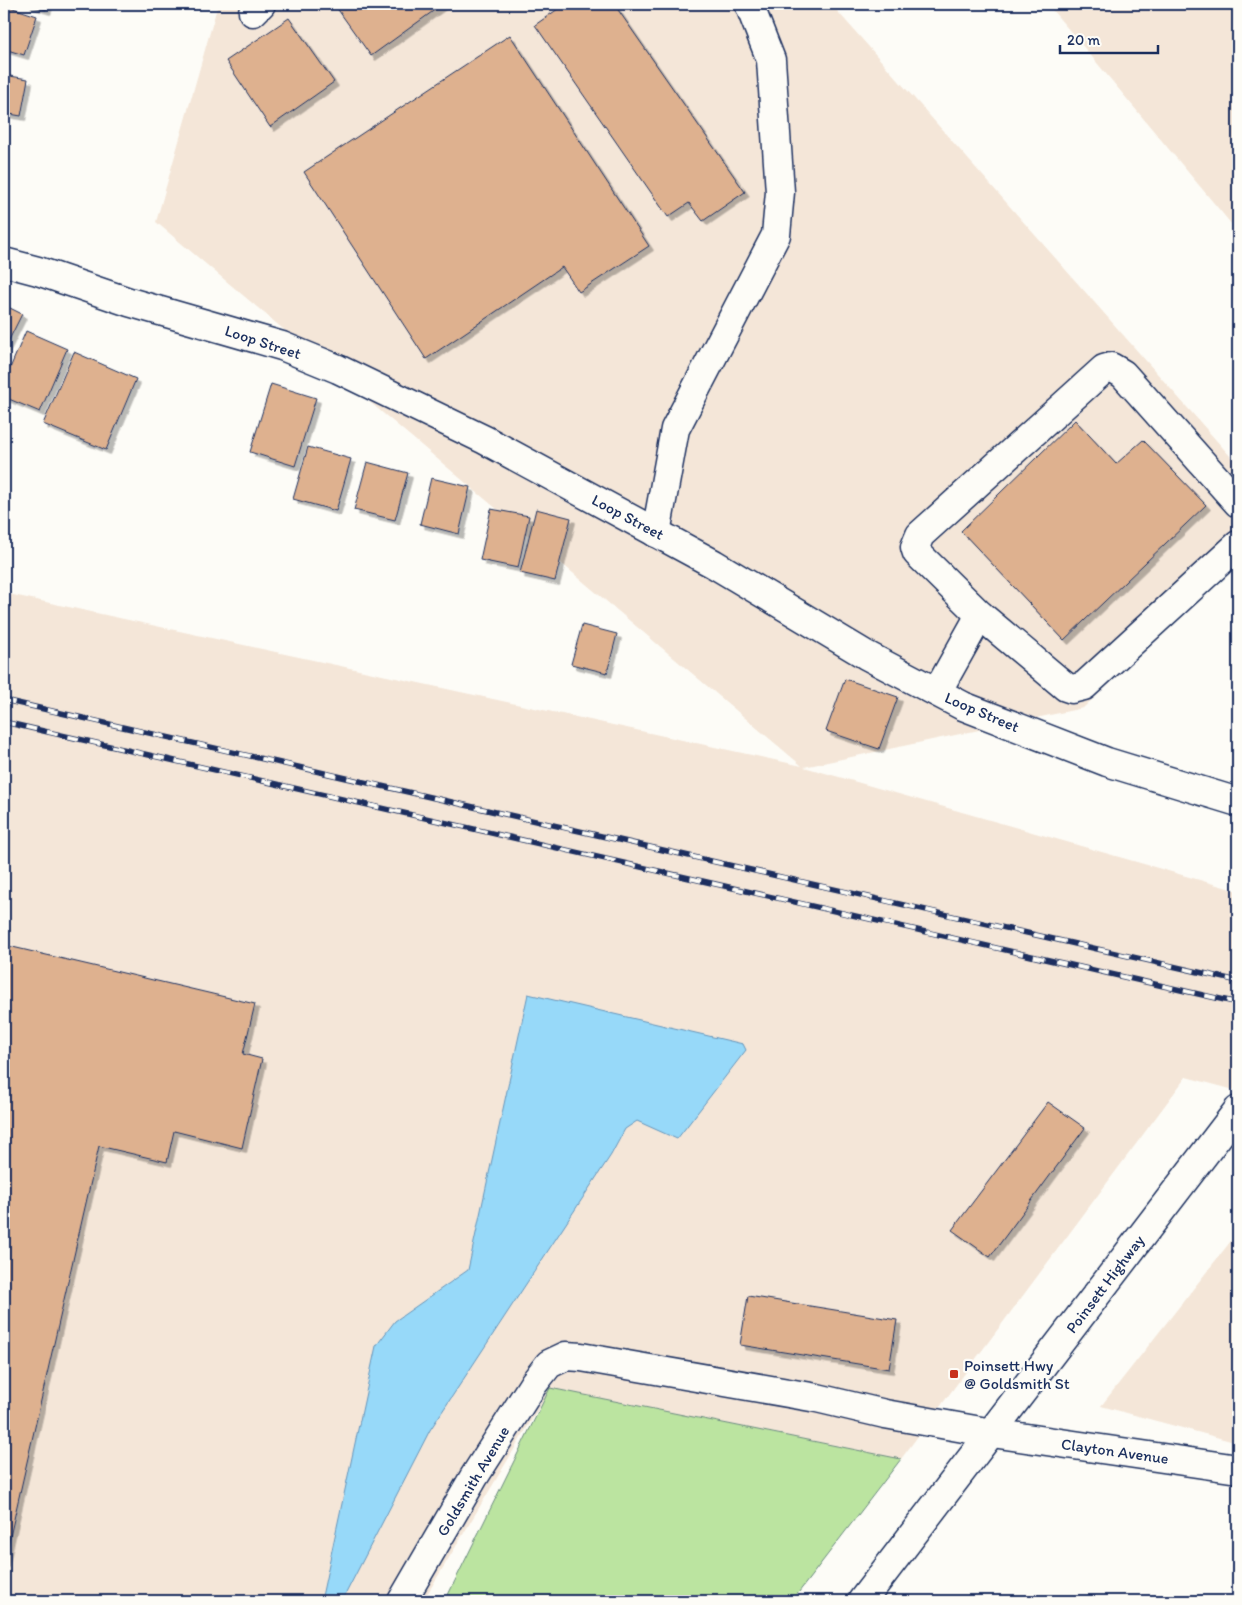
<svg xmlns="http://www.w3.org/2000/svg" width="1242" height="1605" viewBox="0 0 1242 1605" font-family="Itim,sans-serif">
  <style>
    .built { fill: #f4e6d8 }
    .green { fill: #bbe4a0; stroke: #6b8a7f }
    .water { fill: #97d9f9; stroke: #6595bb }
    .building { fill: #deb18f; stroke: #1b2f5e; filter: url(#shadow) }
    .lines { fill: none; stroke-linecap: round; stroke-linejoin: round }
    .minor-casing { stroke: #1b2f5e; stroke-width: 31 }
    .highway-casing { stroke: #1b2f5e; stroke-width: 31 }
    .minor { stroke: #fdfcf7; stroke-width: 28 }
    .highway { stroke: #fdfcf7; stroke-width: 28 }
    .rail-casing { stroke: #1b2f5e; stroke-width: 5.5 }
    .rail { stroke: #fdfcf7; stroke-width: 4; stroke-dasharray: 11; stroke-linecap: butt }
    .poi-dot { fill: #c8321e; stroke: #fdfcf7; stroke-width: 2 }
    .labels { text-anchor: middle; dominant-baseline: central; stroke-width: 4.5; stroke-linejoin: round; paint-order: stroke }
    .street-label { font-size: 16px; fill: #1b2f5e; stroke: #fdfcf7 }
    .poi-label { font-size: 16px; fill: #1b2f5e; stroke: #fdfcf7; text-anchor: start }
  </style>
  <defs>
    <filter id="shadow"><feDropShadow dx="4.5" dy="4.5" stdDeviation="0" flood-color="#0004"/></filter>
  </defs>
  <rect width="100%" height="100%" fill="#fdfcf7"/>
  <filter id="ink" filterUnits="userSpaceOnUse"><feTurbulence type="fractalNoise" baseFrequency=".02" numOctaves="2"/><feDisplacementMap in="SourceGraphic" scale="10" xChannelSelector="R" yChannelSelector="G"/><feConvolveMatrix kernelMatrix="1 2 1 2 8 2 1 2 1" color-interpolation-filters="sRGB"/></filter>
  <g filter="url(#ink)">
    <g class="built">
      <polygon points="218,4 831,4 1238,465 1238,565 1083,708 804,767 1238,891 1238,1091 1186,1077 901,1459 551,1388 423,1601 4,1601 4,593 802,766 156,222"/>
      <polygon points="1047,4 1238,4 1238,232 1087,51"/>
      <polygon points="1238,1232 1238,1443 1101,1406"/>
    </g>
    <polygon class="green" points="550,1388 901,1459 792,1601 445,1601"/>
    <polygon class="water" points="528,994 743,1044 746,1050 677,1139 637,1121 625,1129 611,1155 430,1430 344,1597 341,1601 321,1601 376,1346 395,1321 468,1270"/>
    <g class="building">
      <polygon points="26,4 48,4 46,10"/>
      <polygon points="334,4 443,4 371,56"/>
      <polygon points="565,4 614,4 745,192 703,221 689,203 668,217 535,25"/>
      <polygon points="4,5 37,16 24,55 4,49"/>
      <polygon points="289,18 334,82 270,127 226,61"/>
      <polygon points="510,35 649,246 579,292 562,267 426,359 304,172"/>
      <polygon points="4,75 28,79 21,116 4,113"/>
      <polygon points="4,305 22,314 4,350"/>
      <polygon points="26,331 67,349 40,412 4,397 4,382"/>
      <polygon points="74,352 136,379 106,450 43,424"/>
      <polygon points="271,384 316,398 295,466 250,452"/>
      <polygon points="1075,420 1116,464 1143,440 1206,505 1064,640 961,531"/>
      <polygon points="308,447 351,459 336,511 293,499"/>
      <polygon points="367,462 408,473 395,520 354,510"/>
      <polygon points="431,478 470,487 459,534 420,524"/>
      <polygon points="491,509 529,516 518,568 480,560"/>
      <polygon points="536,509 571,518 555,581 520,573"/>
      <polygon points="582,625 617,634 607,673 571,664"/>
      <polygon points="845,679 898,697 879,749 826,731"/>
      <polygon points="4,945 255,1004 243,1054 262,1059 242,1148 174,1131 167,1162 99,1146 4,1563"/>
      <polygon points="1048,1102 1085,1128 990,1257 952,1230"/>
      <polygon points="748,1296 897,1320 889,1369 740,1345"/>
    </g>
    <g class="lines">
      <defs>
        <g id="minor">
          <polyline points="253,12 261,4"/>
          <polyline points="4,262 38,271 129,302 282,346 338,369 485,440 714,564 866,655 963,706 1107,762 1238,802"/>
          <polyline points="1238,503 1123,374 1111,367 1104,369 920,535 915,547 917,553 980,615 1066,687 1072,689 1084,686 1238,545"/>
          <polyline points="656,533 675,429 776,235 780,192 771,60 749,4"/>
          <polyline points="937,692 980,615"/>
          <polyline points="402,1601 474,1477 534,1383 549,1364 566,1356 581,1357 817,1398 885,1414 992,1433 1238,1469"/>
        </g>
        <polyline id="highway" points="862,1601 1238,1110"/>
      </defs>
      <use href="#minor" class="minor-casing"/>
      <use href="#highway" class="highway-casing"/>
      <use href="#minor" class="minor"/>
      <use href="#highway" class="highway"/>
      <defs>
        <g id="rail">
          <polyline points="4,700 1238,981"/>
          <polyline points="4,722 1238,1003"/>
        </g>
      </defs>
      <use href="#rail" class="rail-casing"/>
      <use href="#rail" class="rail"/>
    </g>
  </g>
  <rect class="poi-dot" x="949" y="1369" width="10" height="10" rx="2.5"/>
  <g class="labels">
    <g class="street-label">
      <text transform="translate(263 342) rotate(18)">Loop Street</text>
      <text transform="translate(628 517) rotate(28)">Loop Street</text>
      <text transform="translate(982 712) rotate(23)">Loop Street</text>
      <text transform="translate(1105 1284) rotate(-53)">Poinsett Highway</text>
      <text transform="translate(1115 1451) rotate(8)">Clayton Avenue</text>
      <text transform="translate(473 1481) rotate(-59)">Goldsmith Avenue</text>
    </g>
    <g class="poi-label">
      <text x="964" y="1365">Poinsett Hwy<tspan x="964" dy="18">@ Goldsmith St</tspan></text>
    </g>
  </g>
  <rect width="1242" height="1605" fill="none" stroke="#fdfcf7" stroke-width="20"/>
  <rect x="10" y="10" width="1222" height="1585" fill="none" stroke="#1b2f5e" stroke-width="2" filter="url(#ink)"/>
  <path d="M1060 45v8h98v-8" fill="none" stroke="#1b2f5e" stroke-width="2.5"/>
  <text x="1067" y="45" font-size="15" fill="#1b2f5e" stroke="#fdfcf7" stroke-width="4" paint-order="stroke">20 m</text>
</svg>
